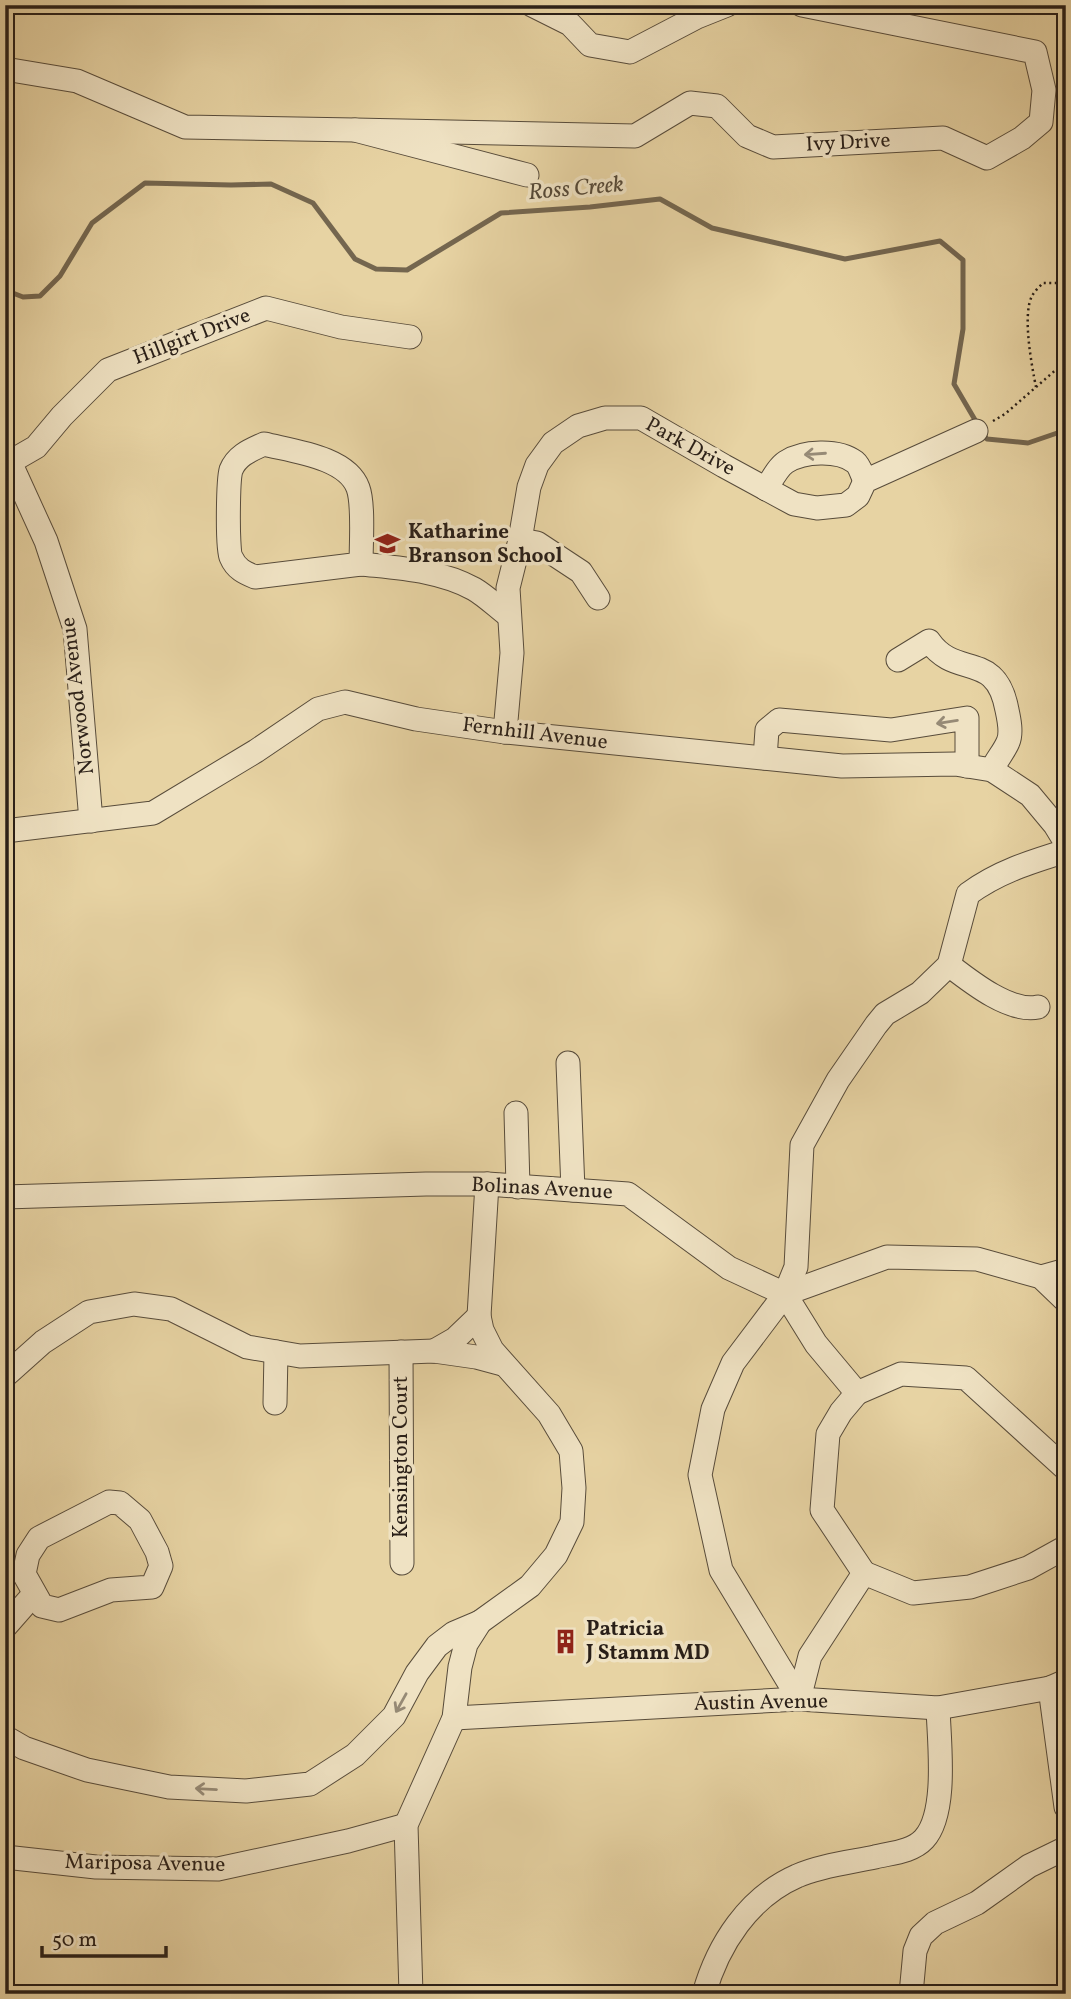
<svg xmlns="http://www.w3.org/2000/svg" width="1071" height="1999" viewBox="0 0 1071 1999" font-family="Vollkorn,serif">
  <style>
    .lines { fill: none; stroke-linecap: round; stroke-linejoin: round }
    .stream { stroke: #74664f; stroke-width: 5 }
    .minor-casing { stroke: #584c3b; stroke-width: 25 }
    .path { stroke: #291f18; stroke-width: 2.5; stroke-dasharray: 2 3.5; stroke-linecap: butt }
    .minor { stroke: #efe2c3; stroke-width: 23 }
    .oneway { stroke: #968a76 }
    .labels { text-anchor: middle; dominant-baseline: central; stroke-width: 7; stroke-linejoin: round; paint-order: stroke }
    .street-label { font-size: 21px; fill: #291f18; stroke: #efe2c3 }
    .poi-label { font-size: 21px; font-weight: bold; fill: #291f18; stroke: #efe2c3; text-anchor: start }
    .water-label { font-size: 23px; font-style: italic; fill: #554938; stroke: #efe2c3 }
  </style>
  <rect width="100%" height="100%" fill="#e7d3a3"/>
  <filter id="stains"><feTurbulence type="fractalNoise" baseFrequency=".00286" numOctaves="4"/><feColorMatrix values="0 0 0 0 .2 0 0 0 0 .09 0 0 0 0 .02 0 0 0 .5 -.17"/></filter>
  <radialGradient id="worn" r=".72"><stop offset=".6" stop-color="#630" stop-opacity="0"/><stop offset="1" stop-color="#630" stop-opacity=".3"/></radialGradient>
  <g class="lines">
    <g class="stream">
      <polyline points="5,290 23,297 40,296 60,276 92,223 145,183 231,185 271,184 313,203 355,259 376,269 407,270 501,213 590,207 660,199 712,228 845,259 940,241 963,260 963,329 954,384 978,425"/>
      <polyline points="983,434 987,439 1028,443 1066,430"/>
    </g>
    <defs>
      <g id="minor">
        <polyline points="532,5 570,24 590,45 630,52 697,17 727,5"/>
        <polyline points="5,69 77,81 185,127 355,130 527,175"/>
        <polyline points="355,130 635,136 690,103 717,106 747,136 773,147 943,138 987,158 1022,138 1041,122 1044,90 1035,52 802,5"/>
        <path d="M264,444C292,451 347,457 358,488C364,504 361,545 361,564L255,577C245,573 236,569 231,557C227,549 228,480 231,470C237,455 251,450 264,444Z"/>
        <polyline points="5,460 10,462 46,541 75,629 91,821"/>
        <polyline points="10,462 36,447 62,416 108,370 266,308 341,327 410,337"/>
        <path d="M766,489C771,481 778,467 786,462C803,451 838,449 855,462C860,466 862,475 865,481"/>
        <polyline points="520,540 537,543 581,572 598,598"/>
        <path d="M361,564C398,568 440,570 474,589C486,596 497,607 509,616"/>
        <path d="M898,660L929,641C956,680 996,649 1007,710C1009,719 1012,733 1008,742C1004,752 996,760 992,770"/>
        <polyline points="505,732 512,653 508,588 520,540 529,487 537,465 553,443 578,426 605,418 641,418 724,466 794,504 817,508 846,505 858,496 865,481 976,431"/>
        <polyline points="765,758 767,730 779,720 891,730 967,718 967,766"/>
        <polyline points="5,831 153,813 256,751 318,709 345,702 416,719 505,732 842,766 955,764 992,770 1030,795 1055,825 1066,843"/>
        <path d="M949,965C971,982 1010,1013 1038,1007"/>
        <polyline points="568,1063 573,1190"/>
        <polyline points="516,1113 518,1187"/>
        <polyline points="5,1197 426,1184 487,1184 628,1194 729,1268 785,1294 887,1257 977,1259 1041,1277 1066,1301"/>
        <polyline points="1041,1277 1066,1270"/>
        <polyline points="785,1294 816,1344 857,1393 901,1374 966,1378 1066,1469"/>
        <polyline points="434,1351 455,1339 479,1316"/>
        <polyline points="401,1352 402,1563"/>
        <polyline points="5,1376 43,1342 89,1312 134,1304 171,1309 247,1347 300,1356 434,1351 476,1357 502,1364"/>
        <polyline points="857,1393 841,1412 828,1434 822,1510 864,1573"/>
        <polyline points="275,1403 276,1352"/>
        <polygon points="109,1502 120,1503 140,1520 157,1552 161,1566 152,1587 111,1590 59,1610 42,1606 24,1574 28,1555 39,1538"/>
        <polyline points="5,1627 34,1594"/>
        <polyline points="1050,1688 1066,1807"/>
        <path d="M799,1699L721,1570L700,1475L713,1409L733,1363L785,1294L796,1267L802,1145L838,1080L876,1025L885,1014L920,993L949,965L968,894C998,872 1030,862 1066,851"/>
        <polyline points="799,1699 810,1656 864,1573 913,1593 970,1587 1028,1568 1066,1547"/>
        <polyline points="454,1718 799,1699 938,1708 1050,1688 1066,1681"/>
        <polyline points="5,1737 24,1748 87,1770 169,1787 246,1791 310,1784 355,1755 394,1716 417,1673 437,1646 454,1633 480,1622"/>
        <polyline points="5,1857 96,1867 218,1869 348,1841 406,1825"/>
        <polyline points="411,1994 406,1825 454,1718 460,1667 466,1644 480,1622 530,1586 556,1555 572,1522 574,1488 571,1451 549,1414 492,1350 482,1330 479,1316 487,1184"/>
        <path d="M704,1994C718,1944 749,1897 797,1876C818,1866 851,1862 875,1857C891,1853 912,1852 924,1839C948,1813 939,1741 938,1708"/>
        <polyline points="911,1994 915,1951 921,1936 935,1923 977,1903 1029,1866 1066,1848"/>
      </g>
    </defs>
    <use href="#minor" class="minor-casing"/>
    <g class="path">
      <path d="M1036,387C1032,367 1022,315 1032,296C1034,292 1039,287 1043,283H1063L1066,287"/>
      <polyline points="993,421 1005,414 1066,361"/>
    </g>
    <use href="#minor" class="minor"/>
  </g>
  <defs><path id="oneway-shaft" d="M-6 0H5M1.5-3L5.5 0L1.5 3" fill="none" stroke-width="1.6" stroke-linecap="round" stroke-linejoin="round" transform="scale(1.75)"/></defs>
  <g class="oneway">
    <use href="#oneway-shaft" transform="translate(815 454) rotate(176)"/>
    <use href="#oneway-shaft" transform="translate(947 722) rotate(171)"/>
    <use href="#oneway-shaft" transform="translate(401 1703) rotate(119)"/>
    <use href="#oneway-shaft" transform="translate(206 1789) rotate(-177)"/>
  </g>
  <defs>
    <symbol id="school-bare" viewBox="-9 -9 18 18"><path d="M0-5L7-2L0 1L-7-2ZM-4 1L0 2.5L4 1V4Q0 6-4 4Z" fill="#8f2418" stroke="#efe2c3" stroke-width="2.5" paint-order="stroke"/></symbol>
    <symbol id="building-bare" viewBox="-9 -9 18 18"><path d="M-4-6H4V6H1V3H-1V6H-4ZM-2.5-4.3h1.7v1.8h-1.7ZM.8-4.3h1.7v1.8H.8ZM-2.5-1h1.7V.8h-1.7ZM.8-1h1.7V.8H.8Z" fill="#8f2418" stroke="#efe2c3" stroke-width="2.5" paint-order="stroke"/></symbol>
  </defs>
  <g fill-rule="evenodd">
    <use href="#school-bare" x="370" y="526" width="35" height="35"/>
    <use href="#building-bare" x="548" y="1624" width="35" height="35"/>
  </g>
  <g class="labels">
    <g class="street-label">
      <text transform="translate(848 143) rotate(-3)">Ivy Drive</text>
      <text transform="translate(192 337) rotate(-21)">Hillgirt Drive</text>
      <text transform="translate(690 447) rotate(29)">Park Drive</text>
      <text transform="translate(78 696) rotate(-97)">Norwood Avenue</text>
      <text transform="translate(535 734) rotate(7)">Fernhill Avenue</text>
      <text transform="translate(542 1189) rotate(3)">Bolinas Avenue</text>
      <text transform="translate(401 1457) rotate(-90)">Kensington Court</text>
      <text transform="translate(761 1703) rotate(-1)">Austin Avenue</text>
      <text transform="translate(145 1864) rotate(1)">Mariposa Avenue</text>
    </g>
    <g class="poi-label">
      <text x="408" y="532">Katharine<tspan x="408" dy="24">Branson School</tspan></text>
      <text x="586" y="1629">Patricia<tspan x="586" dy="24">J Stamm MD</tspan></text>
    </g>
    <g class="water-label">
      <text transform="translate(576 189) rotate(-5)">Ross Creek</text>
    </g>
  </g>
  <rect width="1071" height="1999" fill="none" stroke="#e7d3a3" stroke-width="28"/>
  <rect x="7" y="7" width="1057" height="1985" fill="none" stroke="#291f18" stroke-width="3.5"/>
  <rect x="14" y="14" width="1043" height="1971" fill="none" stroke="#291f18" stroke-width="2"/>
  <path d="M42 1946v10h124v-10" fill="none" stroke="#291f18" stroke-width="3.5"/>
  <text x="52" y="1946" font-size="21" fill="#291f18" stroke="#efe2c3" stroke-width="5" paint-order="stroke">50 m</text>
  <rect width="100%" height="100%" filter="url(#stains)"/>
  <rect width="100%" height="100%" fill="url(#worn)"/>
</svg>
